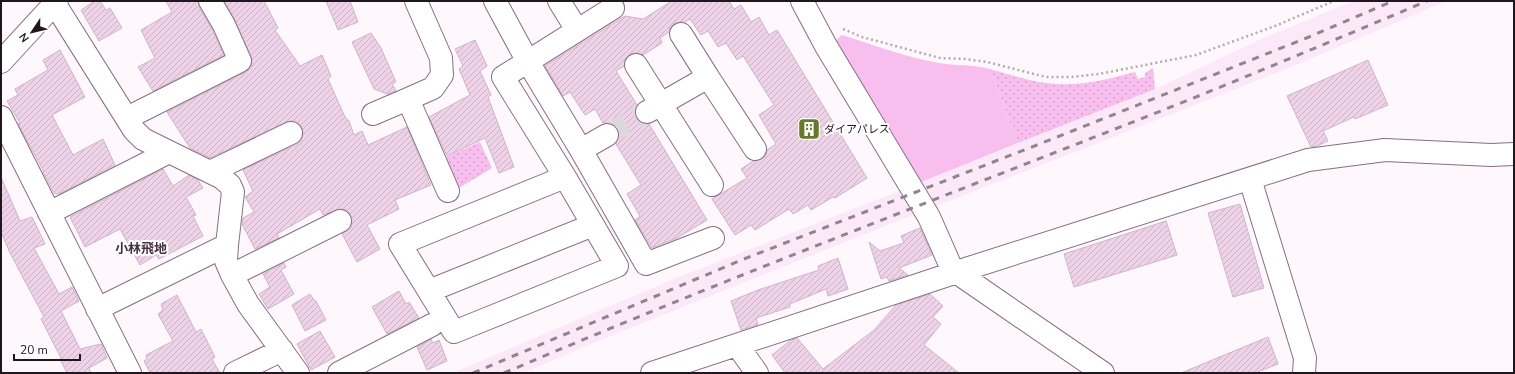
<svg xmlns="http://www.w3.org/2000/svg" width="1515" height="374" viewBox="0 0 1515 374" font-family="'Nunito Sans','Noto Sans JP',sans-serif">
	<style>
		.built { fill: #fde8f9 }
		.grass { fill: #f8bfee }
		.park { fill: url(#park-dots) }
		.building { fill: url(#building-hatch); stroke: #cfb4ca }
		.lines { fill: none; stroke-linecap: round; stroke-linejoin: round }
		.minor-tunnel { stroke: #ddd6db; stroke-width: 22; stroke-dasharray: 22 11; stroke-linecap: butt }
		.minor-casing { stroke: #876f82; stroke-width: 24 }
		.path { stroke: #b2abb0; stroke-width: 2.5; stroke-dasharray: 2 3; stroke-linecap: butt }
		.minor { stroke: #fff; stroke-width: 22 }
		.rail { stroke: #8e868c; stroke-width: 3; stroke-dasharray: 7 7; stroke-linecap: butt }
		.labels { text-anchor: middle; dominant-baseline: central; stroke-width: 4; stroke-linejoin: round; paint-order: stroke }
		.poi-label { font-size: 11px; fill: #20161e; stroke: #fff; text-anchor: start }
		.quarter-label { font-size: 13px; font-weight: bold; fill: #453041; stroke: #fff }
	</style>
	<defs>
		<pattern id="park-dots" width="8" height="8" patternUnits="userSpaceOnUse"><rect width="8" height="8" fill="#f8bfee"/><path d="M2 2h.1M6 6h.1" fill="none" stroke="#d4a3cc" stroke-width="1.8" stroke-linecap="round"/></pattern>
		<pattern id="building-hatch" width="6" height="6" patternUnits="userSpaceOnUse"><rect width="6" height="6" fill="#eed2e8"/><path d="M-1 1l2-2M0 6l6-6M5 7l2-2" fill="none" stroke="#ccb4c7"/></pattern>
	</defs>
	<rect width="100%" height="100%" fill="#fef8fc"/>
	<path class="built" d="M1353 1H1447L1284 70 865 234 586 346 523 373H452L676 278 897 192 1155 89 1257 41Z"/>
	<path class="grass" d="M842 35C874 45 905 57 939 63 956 66 973 64 990 69L1018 143 914 185 835 42 837 39Z"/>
	<path class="park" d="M1153 68 1155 89 1018 143 990 69C1009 74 1028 81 1047 83 1077 87 1106 80 1135 72L1138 79 1145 77V73Z
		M480 142 492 168 459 188 446 157Z"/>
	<path class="building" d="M95 1H100L106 10 110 8 122 28 99 41 81 10Z
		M166 1H198L199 7 213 31 224 55 153 91 138 67 155 58 141 30 172 12Z
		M224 1H264L278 28 275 30 300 66 322 55 331 76 328 79 345 117 349 121 354 135 362 131 368 145 407 127 431 185 395 200 399 209 367 225 380 249 357 262 342 234 351 228 352 221 351 216 347 210 340 209 323 215 320 209 277 234 279 238 255 249 242 224 243 218 254 212 245 197 253 191 243 170 297 144 301 140 303 134 302 127 298 123 292 121 286 122 210 158 190 148 167 112 246 72 251 68 252 62 251 56 235 20Z
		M326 1H350L358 22 338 30Z
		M672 1H729L734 9 741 5 751 22 759 17 769 35 777 30 867 178 835 198 833 197 811 210 808 205 793 214 789 209 755 230 751 225 735 235 712 199 747 178 741 169 753 161 762 159 766 155 767 150 776 144 759 115 774 105 743 56 737 60 726 43 718 47 708 31 701 35 690 19 685 22H680L675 23 670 28 669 32 660 38 662 43 643 55 636 53 630 54 625 60 624 66 616 71 637 105 635 112 636 119 641 123 649 124 707 220 677 238 652 248 635 220 640 216 627 194 641 185 616 144 619 135 618 128 613 124 607 123H603L595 109 585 115 570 92 563 96 545 66 625 16 643 19Z
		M371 33 381 48 396 82 392 84 396 91 387 94 374 89 352 42Z
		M475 40 487 66 480 71 491 95 488 97 514 167 499 173 485 138 447 156 429 117 470 95 459 69 463 66 455 49Z
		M60 50 85 97 52 115 73 155 103 139 115 165 59 194 54 193 43 172V170L18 124 20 123 7 101 18 95 15 89 48 70 43 60Z
		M1368 60 1388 105 1355 119 1354 117 1323 131 1328 141 1317 146 1311 147 1287 96Z
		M163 169 173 186 189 175 198 180 203 188 186 197 196 215 193 216 203 236 159 259 156 255 140 265 120 229 85 247 70 217Z
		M1 177 20 221 32 217 45 244 34 248 59 294 72 287 79 301 61 311 80 349 101 344 107 358 89 368 91 373H67L60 359 61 358 41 319 44 317 10 253 1 232Z
		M1240 204 1264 288 1233 297 1208 213Z
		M1166 221 1177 255 1074 287 1064 254Z
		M920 228 932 255 899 268 908 275 889 281 887 277 881 279 869 242 880 251 904 243 901 236Z
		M838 258 848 289 828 296 826 289 790 304V307L756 318 758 325 741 330 731 301 758 290 819 270 818 266Z
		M284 263 286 267 281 270 294 294 268 309 259 294 270 287 263 274Z
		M399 291 406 304 409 302 419 318 387 334 372 307Z
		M310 294 314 300 316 301 326 320 305 331 292 305Z
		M930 294 943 306 933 317 941 324 924 345 959 373H785L772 355 791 340 797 338 823 369 874 330 896 305Z
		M177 295 196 332 201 329 215 357 212 359 220 373H150L144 361 147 359 146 355 173 341 158 314 163 310 161 304Z
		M320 331 335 357 311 370 297 344Z
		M1268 337 1278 364 1255 373H1181Z
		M431 339 433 343 439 340 447 361 427 370 417 347Z"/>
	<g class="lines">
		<path class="minor-tunnel" d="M607 135 647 112"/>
		<g class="minor-casing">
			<path id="minor" d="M53 1 134 130 143 139 222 178 230 185 233 192 227 245 226 261 232 275 248 304 298 373
				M495 1 528 62 581 150 607 135
				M559 1 577 30
				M802 1 826 46 929 217 951 267 956 272 1103 373
				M681 34 708 77
				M1 62 57 1
				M636 65 712 185
				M408 99 433 88 442 75 441 58 416 1
				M647 112 708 77 755 149
				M373 114 408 99 448 191
				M1 117 130 373
				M127 118 240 61 224 25 210 1
				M581 150 646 264 713 238
				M210 172 291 133
				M565 177 400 244 454 332 617 266 565 177 503 77 613 8
				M1250 179 1305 358 1304 373
				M49 213 169 152
				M232 275 340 221
				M429 291 593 225
				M97 309 227 245
				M737 345 757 373
				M235 373 282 350
				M339 373 432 325
				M652 373 969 268 1308 160 1385 150 1491 155 1514 154"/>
		</g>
		<path class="path" d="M843 29 862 37 940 58 965 59 987 62 1046 77H1071L1099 74 1196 55 1275 26 1334 1"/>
		<use href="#minor" class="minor"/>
		<path class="rail" d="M473 373 744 259 1042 143 1309 37 1393 1
			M504 373C731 276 962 190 1191 99 1270 67 1349 34 1427 1"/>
	</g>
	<defs>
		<g id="building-square" transform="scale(1.15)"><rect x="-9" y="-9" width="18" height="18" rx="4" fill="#657a2b" stroke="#fff"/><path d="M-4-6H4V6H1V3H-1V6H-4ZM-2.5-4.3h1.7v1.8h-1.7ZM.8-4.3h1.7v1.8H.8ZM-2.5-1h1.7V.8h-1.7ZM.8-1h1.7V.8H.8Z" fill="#fff"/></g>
	</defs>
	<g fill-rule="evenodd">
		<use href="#building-square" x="809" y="129"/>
	</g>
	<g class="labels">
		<g class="poi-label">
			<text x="824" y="129">ダイアパレス</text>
		</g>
		<g class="quarter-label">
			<text x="141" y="249">小林飛地</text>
		</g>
	</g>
	<rect width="1515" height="374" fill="none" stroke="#20161e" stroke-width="4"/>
	<g transform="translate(32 32) rotate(235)" stroke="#ffffff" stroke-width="3" paint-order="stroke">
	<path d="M0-3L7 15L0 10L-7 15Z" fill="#20161e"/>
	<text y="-6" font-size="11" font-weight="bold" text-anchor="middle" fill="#20161e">N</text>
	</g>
	<path d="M14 354v6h66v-6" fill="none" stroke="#20161e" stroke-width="2"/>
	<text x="20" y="354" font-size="12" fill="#20161e" stroke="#ffffff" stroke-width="3" paint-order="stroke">20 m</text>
</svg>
